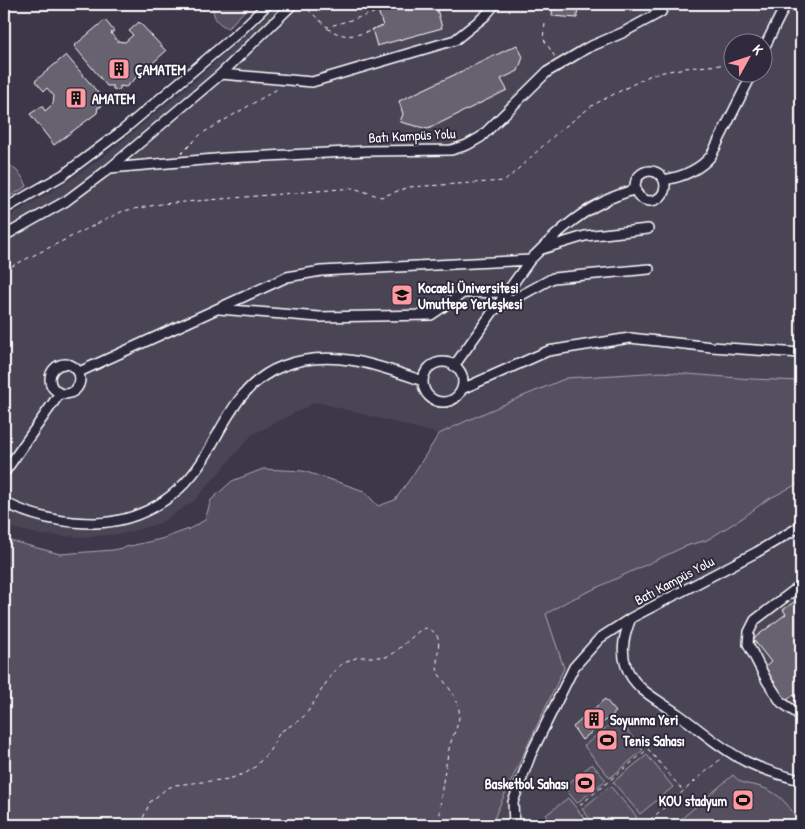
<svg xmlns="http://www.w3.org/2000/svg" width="805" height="829" viewBox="0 0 805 829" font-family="'Patrick Hand',sans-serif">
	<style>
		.built { fill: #494455; fill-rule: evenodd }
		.green { fill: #555060; stroke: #aaa8b0 }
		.building { fill: #666270; stroke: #fff }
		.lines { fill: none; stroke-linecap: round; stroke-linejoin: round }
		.minor-casing { stroke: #fff; stroke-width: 12 }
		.path { stroke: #fff; stroke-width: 1; stroke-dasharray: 4 4; stroke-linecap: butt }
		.minor { stroke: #2f2a3d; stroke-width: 9 }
		.labels { text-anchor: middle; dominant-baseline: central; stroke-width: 4; stroke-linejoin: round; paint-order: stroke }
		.poi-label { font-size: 14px; font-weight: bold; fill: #fff; stroke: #2f2a3d; text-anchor: start }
		.street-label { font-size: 14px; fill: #fff; stroke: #2f2a3d }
	</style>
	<rect width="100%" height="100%" fill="#3c3749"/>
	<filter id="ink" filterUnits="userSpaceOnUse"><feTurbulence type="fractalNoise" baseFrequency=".02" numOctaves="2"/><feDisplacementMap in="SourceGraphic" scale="10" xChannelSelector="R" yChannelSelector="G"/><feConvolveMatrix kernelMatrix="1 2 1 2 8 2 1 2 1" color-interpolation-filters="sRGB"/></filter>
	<g filter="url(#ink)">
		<path class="built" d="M279 4H801V382L661 372 567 378 516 399 439 434 316 402 252 435 194 501 160 523 123 534 83 537 40 535 4 526V219L61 186 108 153 197 79ZM732 42H762V72H732Z
			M801 482V825H492L497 811 564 668 546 614 566 602 686 546 707 540 744 517 765 501Z"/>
		<path class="green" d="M211 4H251L228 28C214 22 215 17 211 4Z
			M4 162C15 168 22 174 27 186L4 200Z
			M661 372 752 379 801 381V482L765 501 744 517 707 540 686 546 566 602 546 614 564 668 497 811 492 825H4V539L60 554 113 550 161 539 189 529 205 520 211 500 232 481 263 469 303 471 338 482 364 491 378 506 395 500 412 476 439 434 464 422 516 399 567 378Z
			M617 718 643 750 610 778 584 746Z
			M647 755 673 787 640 814 613 782Z
			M592 764 606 780 577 803 564 787Z
			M733 775C743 786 748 783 761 787 779 793 793 807 798 825H674Z
			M610 786 637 817 627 825H595L582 809Z
			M568 798 590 825H554L546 815Z"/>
		<path class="building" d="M376 4H425L426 8 436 5 442 28 377 46 372 29 383 26Z
			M553 4H578L577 18 552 16Z
			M105 20 114 31 111 33 117 41 125 42 133 35 129 31 139 22 166 51 126 87 120 86V90L113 89V86H107L74 46Z
			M517 45 523 57 518 71 501 79 507 90 428 129 400 122 403 114 399 101Z
			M66 55 100 95 99 100 102 101 101 107H98L97 113 54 145 30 114 42 106 45 111 53 104 54 96 47 88 44 91 35 81Z
			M798 599 801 602V704L794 695 784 702 762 670 771 662 753 639 786 614 783 610Z
			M605 699 616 712 582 740 573 727Z"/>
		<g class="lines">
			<g class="minor-casing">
				<path id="minor" d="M762 52 786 4
					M221 74 312 82 455 40 485 16 495 4
					M110 168 226 158 366 151 451 150 467 145 481 137 547 72 587 48 622 33 661 12 665 4
					M635 186a15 15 0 1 1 30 0a15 15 0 1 1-30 0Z
					M664 180C682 177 699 170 711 156L753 72
					M4 209 63 175 123 130 240 31 268 4
					M4 236 66 201 110 168 221 74 293 4
					M542 249 585 236 648 229
					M530 260C553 237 574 216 603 202 613 196 625 193 636 189
					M219 309 319 317 431 315 463 293 507 292
					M496 309 553 278 649 269
					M423 382a20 20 0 1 1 40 0a20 20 0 1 1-40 0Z
					M50 379a15 15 0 1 1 30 0a15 15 0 1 1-30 0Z
					M79 372 287 277 321 271 530 260 454 366
					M462 389 548 351 630 338 712 347 801 353
					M4 473 60 393
					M4 502C32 517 63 523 95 523 142 522 182 496 206 455 226 420 242 381 283 366 331 348 377 365 423 381
					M801 526 757 552 631 618C625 633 620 649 626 666 629 675 636 684 643 690 654 699 667 706 678 714 701 730 722 750 747 762 764 770 783 776 801 780
					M801 585 755 620 749 632 748 644 767 681 781 702 801 716
					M514 825 513 802 531 754 574 667 600 638 631 618"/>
			</g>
			<path class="path" d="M302 4 327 27 374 13
				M545 24 543 38 555 57
				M327 28C344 39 353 36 371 31
				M181 154 201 134 279 88
				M4 270 123 211 161 204 353 188 381 197 409 187 505 181 557 133 593 105 653 74 685 68 732 64
				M580 805 648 749 684 792
				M140 825 150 802 166 789 175 785 229 779 246 773 255 767 270 750 280 732 300 720 307 713 333 672 342 664 358 657H386L394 653 419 631 425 628C449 634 433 655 438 673 445 683 455 694 458 705 463 721 452 734 449 749 444 775 439 799 440 825
				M644 825 723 757"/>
			<use href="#minor" class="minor"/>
		</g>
	</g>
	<defs>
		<g id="building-square" transform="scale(1.125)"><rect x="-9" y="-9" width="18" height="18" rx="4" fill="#ff9aa2" stroke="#2f2a3d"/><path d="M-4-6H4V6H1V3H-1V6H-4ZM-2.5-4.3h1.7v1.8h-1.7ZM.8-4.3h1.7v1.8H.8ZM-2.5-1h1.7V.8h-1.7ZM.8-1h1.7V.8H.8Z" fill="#111"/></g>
		<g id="university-square" transform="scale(1.125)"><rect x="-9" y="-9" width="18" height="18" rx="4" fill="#ff9aa2" stroke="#2f2a3d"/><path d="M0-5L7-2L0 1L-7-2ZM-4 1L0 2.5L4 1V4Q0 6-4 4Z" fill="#111"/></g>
		<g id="stadium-square" transform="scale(1.125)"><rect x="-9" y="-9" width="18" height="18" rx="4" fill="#ff9aa2" stroke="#2f2a3d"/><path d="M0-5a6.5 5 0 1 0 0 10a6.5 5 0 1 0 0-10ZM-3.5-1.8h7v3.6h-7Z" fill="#111"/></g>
	</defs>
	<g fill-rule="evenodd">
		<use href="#building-square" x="119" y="69"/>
		<use href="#building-square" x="76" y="98"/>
		<use href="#university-square" x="402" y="295"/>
		<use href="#building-square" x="594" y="719"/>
		<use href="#stadium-square" x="607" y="740"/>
		<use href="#stadium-square" x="585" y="783"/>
		<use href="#stadium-square" x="743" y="800"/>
	</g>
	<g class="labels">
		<g class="poi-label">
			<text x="135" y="69">ÇAMATEM</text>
			<text x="92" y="98">AMATEM</text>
			<text x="418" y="287">Kocaeli Üniversitesi<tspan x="418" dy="16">Umuttepe Yerleşkesi</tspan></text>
			<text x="610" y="719">Soyunma Yeri</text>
			<text x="623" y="740">Tenis Sahası</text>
			<text x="569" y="783" text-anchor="end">Basketbol Sahası</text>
			<text x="727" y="800" text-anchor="end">KOU stadyum</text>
		</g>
		<g class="street-label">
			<text transform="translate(412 135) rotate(-3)">Batı Kampüs Yolu</text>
			<text transform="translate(674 580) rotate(-28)">Batı Kampüs Yolu</text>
		</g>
	</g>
	<rect width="805" height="829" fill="none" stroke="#2f2a3d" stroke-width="20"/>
	<rect x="10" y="10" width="785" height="809" fill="none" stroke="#fff" stroke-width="2" filter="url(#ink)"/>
	<g transform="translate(748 58) rotate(50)"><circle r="24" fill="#2f2a3d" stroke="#827f8b"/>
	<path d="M0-4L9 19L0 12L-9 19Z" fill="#ff9aa2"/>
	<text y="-8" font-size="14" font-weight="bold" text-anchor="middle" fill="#ffffff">K</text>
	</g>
</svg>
